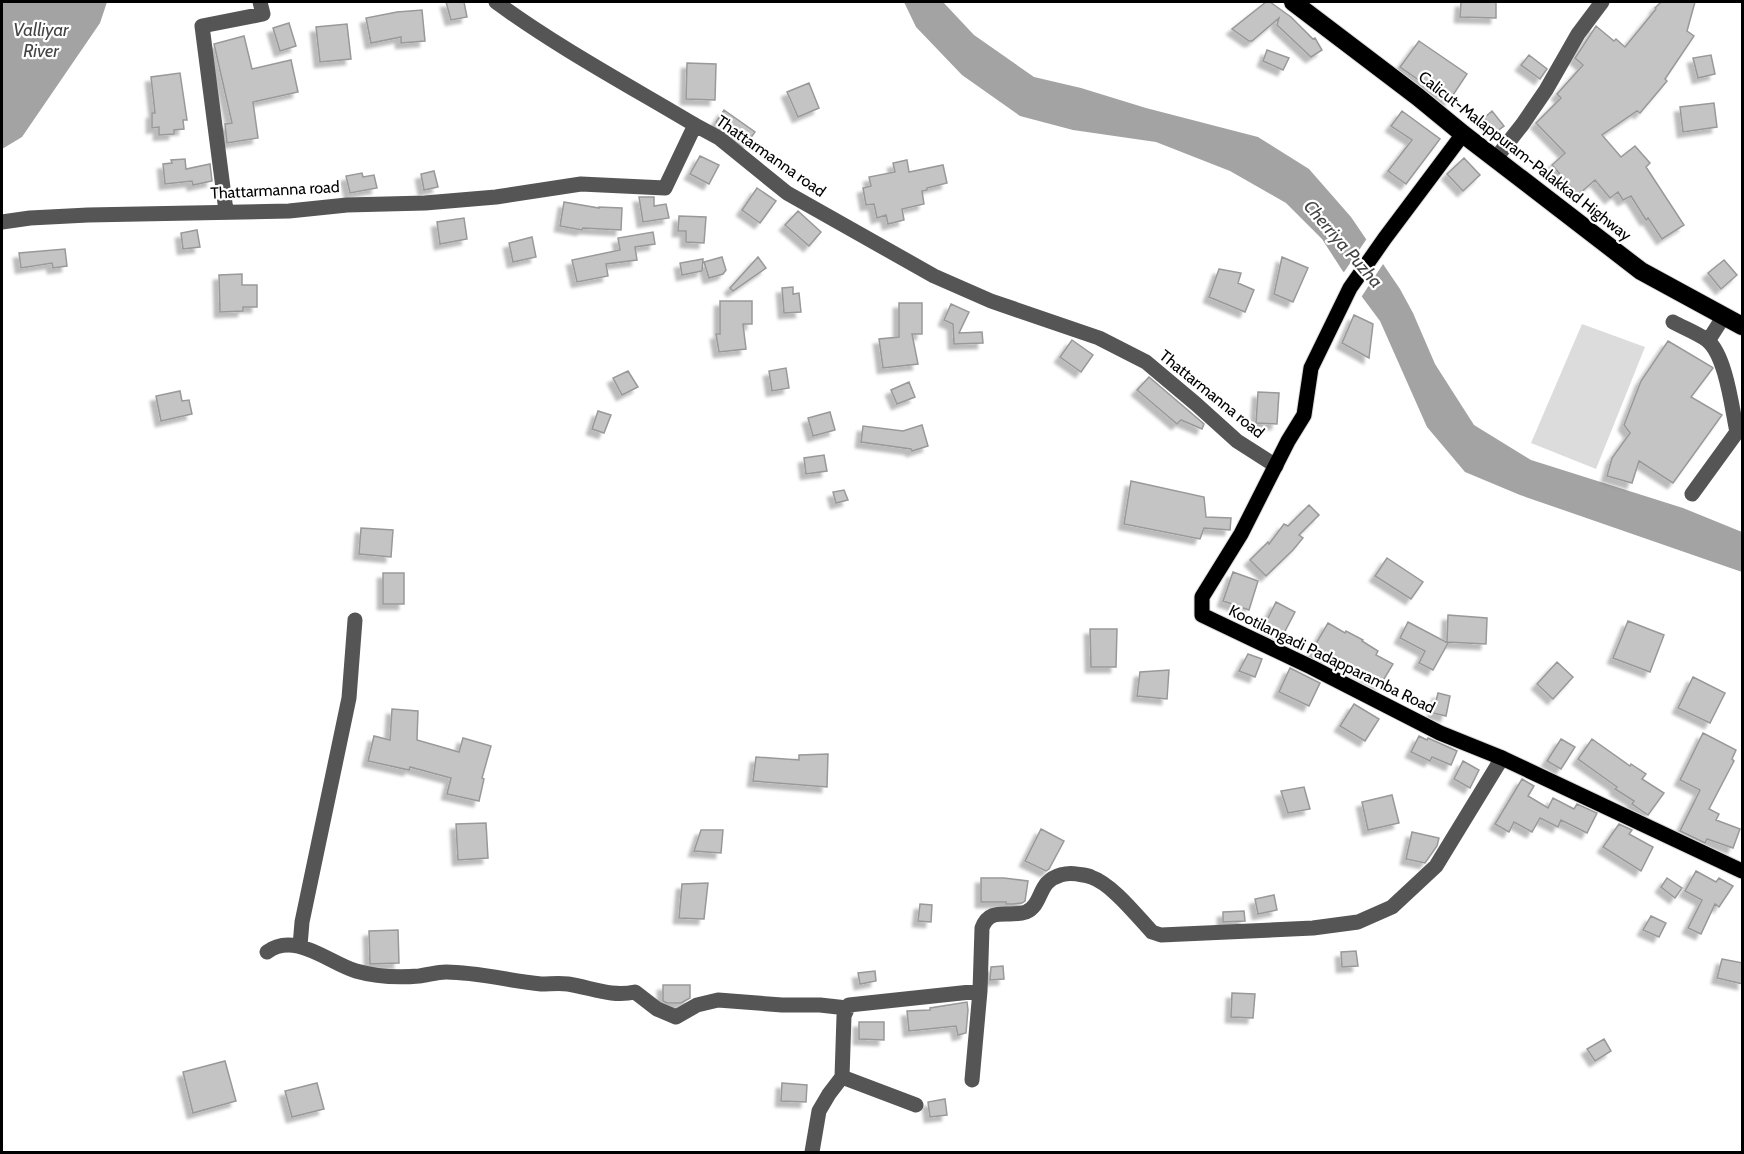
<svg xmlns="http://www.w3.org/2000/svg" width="1744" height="1154" viewBox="0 0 1744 1154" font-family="Cabin,sans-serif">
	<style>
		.green { fill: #dcdcdc }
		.water { fill: #a3a3a3 }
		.pier { fill: #fff }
		.building { fill: #c4c4c4; stroke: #999; stroke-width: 1.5; filter: url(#shadow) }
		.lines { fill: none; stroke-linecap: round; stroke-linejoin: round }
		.major-casing { stroke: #dbdbdb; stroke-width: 17 }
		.highway-casing { stroke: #dbdbdb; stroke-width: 20 }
		.minor { stroke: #555; stroke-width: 15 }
		.major { stroke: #000; stroke-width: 15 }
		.highway { stroke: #000; stroke-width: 18 }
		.labels { text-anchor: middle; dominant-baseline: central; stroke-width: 4.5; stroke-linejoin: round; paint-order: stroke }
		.street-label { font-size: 16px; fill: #000; stroke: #fff }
		.water-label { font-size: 18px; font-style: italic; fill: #444; stroke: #fff }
	</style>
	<defs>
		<filter id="shadow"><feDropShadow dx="-5.5" dy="5.5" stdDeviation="1.5" flood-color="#0004"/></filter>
	</defs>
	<rect width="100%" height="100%" fill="#fff"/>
	<path class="green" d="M1582 324 1645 347 1596 469 1531 443Z"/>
	<path class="water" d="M2 2H107L100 23 22 137 2 149Z
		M904 2H943L974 35 1034 77 1081 88 1146 108 1258 137 1309 169 1351 217 1400 289 1413 313 1435 364 1474 425 1531 460 1683 508 1742 532V572L1520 495 1465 472 1427 427 1380 321 1342 270 1322 239 1286 203 1230 171 1156 142 1073 130 1020 116 962 75 916 27Z"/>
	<path class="pier" d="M1368 237 1385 261 1360 299 1342 275Z"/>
	<path class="building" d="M446 2H464L467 17 451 20Z
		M1266 2H1270L1291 17 1313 39 1315 38 1322 50 1311 57 1277 25 1279 18 1252 41H1249L1232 29Z
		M1461 2H1496V18L1460 17Z
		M1661 2H1695L1687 31 1694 36 1665 79 1667 81 1640 113 1637 111 1602 135 1621 157 1635 146 1650 163 1646 167 1684 225 1662 239 1648 218 1646 220 1631 196 1623 200 1618 192 1610 198 1595 180 1578 195 1552 165 1565 153 1536 123 1561 98 1557 94 1583 65 1575 58 1596 26 1614 41 1616 39 1625 47 1656 9 1655 8Z
		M422 10 425 41 401 43V37L371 43 366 18 397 12Z
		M289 23 296 46 280 51 273 28Z
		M347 24 351 59 320 62 316 27Z
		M244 36 252 69 291 60 298 92 253 102 258 138 227 143 225 124 232 123 214 44Z
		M1419 41 1467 74 1449 101 1400 67Z
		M1267 50 1289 58 1283 70 1263 61Z
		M1529 55 1547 69 1540 79 1521 65Z
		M1711 55 1715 74 1698 78 1693 58Z
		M687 63 716 64 715 100 686 99Z
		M180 73 187 120H183L184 129 174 130V134L159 135V127L152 128V113H155L151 77Z
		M809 83 819 108 798 117 787 92Z
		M1714 103 1717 127 1683 132 1680 107Z
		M724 110 755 132 747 143 716 122Z
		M1402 111 1440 139 1406 184 1388 171 1412 140 1391 126Z
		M1492 111 1504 126 1496 132 1484 118Z
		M700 156 719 165 709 184 690 174Z
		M1464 158 1480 175 1463 191 1447 174Z
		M185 159 186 169 210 164 212 181 193 185 192 181 165 184 163 164 172 163 171 160Z
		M907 160 909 172 943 165 947 183 927 188V190L922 191 924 204 902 209 904 220 888 224 886 215 877 218 874 204 866 205 863 188 871 186 869 177 895 172 893 163Z
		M434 171 438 187 424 190 421 174Z
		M362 173 363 177 374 175 377 188 350 193 346 176Z
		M757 188 776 201 760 223 742 210Z
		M639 197H654V206L666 204 669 218 643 222Z
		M564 202 599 208V207L622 208 621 230 583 228 582 230 560 226Z
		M798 211 821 232 809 246 785 225Z
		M679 216 706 217 704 243 686 242V231H678Z
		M464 218 467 239 440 244 437 222Z
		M197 230 200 247 183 249 181 233Z
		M653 232 655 244 635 247 637 260 606 264 608 276 577 282 572 260 620 250 618 238Z
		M532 237 536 257 513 262 509 243Z
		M65 249 67 266 53 268 52 263 21 268 19 253Z
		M722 257 726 270 723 274 709 278 704 262Z
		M758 257 766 268 733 291 730 288Z
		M1282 257 1308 268 1293 302 1274 294Z
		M703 259 702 271 682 275 680 263Z
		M1724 260 1737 275 1721 289 1708 273Z
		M1219 269 1241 273 1238 283 1254 290 1245 312 1209 297Z
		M242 274V285H257V307H243V311L220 312 219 275Z
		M793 287V294L799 293 801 312 784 313 782 288Z
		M720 301H752V324H743L746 349 719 352 716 334H720Z
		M899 303H922V334H912L918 364 883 368 879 339 899 337Z
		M951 304 969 312 959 333 982 332 983 343 954 344 953 324 944 320Z
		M1354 315 1373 324 1369 358 1342 343Z
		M1072 340 1093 355 1081 372 1060 357Z
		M1668 341 1712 367 1713 368 1691 397 1722 415 1673 483 1639 461 1632 483 1607 476 1612 458 1630 433 1624 425 1641 381Z
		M786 368 789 388 772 391 769 371Z
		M628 371 638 387 622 395 613 378Z
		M1149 377 1204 424 1202 429 1181 420 1177 424 1137 390Z
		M909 382 915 397 897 404 891 390Z
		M180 391 182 401 189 400 192 414 161 421 156 396Z
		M1258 392 1279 393 1277 424 1256 423Z
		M598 411 611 415 604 433 592 429Z
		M830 412 835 430 813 436 808 418Z
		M922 425 928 446 912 451 911 449 861 442 863 426 903 431Z
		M824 455 827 471 806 474 804 458Z
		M1131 481 1204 497 1206 517 1231 518 1230 530 1204 528 1200 539 1124 524Z
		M844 490 848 500 836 503 833 492Z
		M1309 505 1319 515 1299 535 1303 538 1293 550 1266 576 1250 560 1268 542 1269 544 1284 524 1288 526Z
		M361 528 393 530 391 557 359 554Z
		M1387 558 1423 582 1411 599 1375 576Z
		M1233 572 1258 581 1249 610 1223 601Z
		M383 573H404V604H383Z
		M1276 602 1295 612 1283 635 1266 626V622Z
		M1448 615 1487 618 1486 644 1447 642Z
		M1628 621 1664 635 1650 672 1613 658Z
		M1408 622 1448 643 1433 670 1419 663 1425 651 1400 638Z
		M1328 623 1345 633 1346 631 1363 640 1362 641 1378 651 1376 655 1393 664 1381 684 1330 655 1327 661 1311 652Z
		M1090 629H1117L1116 667H1091Z
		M1248 654 1262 659 1255 677 1239 671Z
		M1557 662 1573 677 1553 699 1537 684Z
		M1290 668 1320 683 1309 706 1279 692Z
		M1169 670 1167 699 1137 696 1140 672Z
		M1693 677 1725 693 1710 723 1678 708Z
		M1438 693 1450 696 1446 716 1433 713Z
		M1354 704 1379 719 1365 741 1340 726Z
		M392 709 418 711 417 740 459 752 463 738 491 746 482 778 484 779 479 801 447 794 451 778 410 767 409 770 368 761 374 736 390 740Z
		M1703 733 1736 750 1732 759 1734 761 1709 809 1719 814 1716 820 1740 829 1733 848 1707 839 1705 843 1680 831 1700 790 1680 780Z
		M1419 736 1427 740 1428 738 1457 751 1451 765 1432 757 1430 761 1411 752Z
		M1561 739 1575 747 1561 769 1547 761Z
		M1592 739 1630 766 1631 764 1646 774 1642 779 1664 793 1648 815 1632 804 1634 801 1615 789 1617 787 1578 759Z
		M828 754 827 787 753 781 756 757 799 760V755Z
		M1463 761 1479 770 1470 788 1454 779Z
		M1522 779 1534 786 1528 796 1548 808 1553 798 1574 809 1577 804 1597 813 1587 833 1561 820 1558 827 1540 818 1532 832 1514 822 1509 832 1495 824Z
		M1304 787 1310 809 1288 813 1281 791Z
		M1392 795 1399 823 1368 830 1362 802Z
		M486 823 488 858 458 860 456 824Z
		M1619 824 1632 830 1629 834 1653 847 1641 871 1603 847Z
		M1041 829 1064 841 1049 869 1046 871 1025 861Z
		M701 830H723L721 853 694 851Z
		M1412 832 1439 838 1437 846 1425 863 1406 859Z
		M1696 871 1716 882 1719 878 1733 886 1719 907 1715 904 1701 934 1688 928 1702 900 1685 891Z
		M981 878H1004L1028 881 1025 901 1022 903 1013 904H1006V902H981Z
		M1667 878 1682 888 1675 898 1661 887Z
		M708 883 704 919 679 918 682 884Z
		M1274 895 1277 910 1258 914 1255 899Z
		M920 904 932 905 931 922 918 921Z
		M1244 911 1245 921 1223 922V912Z
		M1651 916 1666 923 1659 937 1643 930Z
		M398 930 399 963 370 964 369 931Z
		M1356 951 1358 966 1342 967 1341 952Z
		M1722 959 1743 963V984L1717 978Z
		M1003 966 1004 979 990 980 991 967Z
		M875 971 876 981 860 984 858 973Z
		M663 985H690V998L681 1003H667L663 1001Z
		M1232 993 1255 994 1253 1018 1231 1017Z
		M967 1002 968 1010 966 1033 958 1035 956 1026 909 1031 907 1011 930 1010V1008Z
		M859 1022H884V1040L859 1039Z
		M1604 1039 1611 1051 1595 1061 1587 1049Z
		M225 1061 236 1101 193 1113 183 1072Z
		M317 1083 324 1109 292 1117 285 1091Z
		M782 1083 807 1085 806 1102 781 1101Z
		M945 1099 947 1115 930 1117 928 1102Z"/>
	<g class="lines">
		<g class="major-casing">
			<path id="major" d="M1463 134 1385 238 1350 288 1311 368 1304 415 1288 441 1241 534 1202 597V615L1311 667 1440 733 1502 758 1742 871"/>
		</g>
		<g class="highway-casing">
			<path id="highway" d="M1293 2 1418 97 1463 134 1641 271 1742 326"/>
		</g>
		<path class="minor" d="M496 2C559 48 628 85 695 125
			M1496 158 1522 125 1546 90 1578 34 1602 2
			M226 211 202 26 263 14 260 2
			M2 222 30 218 88 215 289 211 347 205 425 203 496 197 581 184 665 188 695 125 719 138 787 193 934 276 991 301 1099 338 1146 362 1196 404 1237 441 1276 466
			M1673 322C1684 328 1697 333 1707 340 1726 355 1732 409 1737 432L1692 494
			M1708 341 1724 316
			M300 946 302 922 349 698 355 620
			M267 952C295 931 329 963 356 971 377 977 396 978 419 976 428 975 437 972 446 972 478 972 509 981 541 984 550 984 559 983 568 984 593 988 611 997 635 992L657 1009 676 1017 697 1005 718 1000 782 1005H820L847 1008
			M842 1077 916 1105
			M972 1080 980 991 982 928C990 906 1009 918 1026 912 1039 906 1039 892 1047 883 1055 875 1067 872 1077 874 1082 875 1087 875 1091 877 1112 884 1137 916 1152 932L1161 935 1313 928 1358 922 1392 907 1436 866 1502 758
			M812 1152 819 1111 829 1094 842 1077 844 1016 849 1005 980 991"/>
		<use href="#major" class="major"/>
		<use href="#highway" class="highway"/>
	</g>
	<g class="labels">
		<g class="street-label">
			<text transform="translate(771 156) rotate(35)">Thattarmanna road</text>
			<text transform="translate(1525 156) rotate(38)">Calicut-Malappuram-Palakkad Highway</text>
			<text transform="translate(275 190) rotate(-3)">Thattarmanna road</text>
			<text transform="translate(1212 394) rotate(39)">Thattarmanna road</text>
			<text transform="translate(1332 659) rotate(26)">Kootilangadi Padapparamba Road</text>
		</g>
		<g class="water-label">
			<text x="41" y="30">Valliyar<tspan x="41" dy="21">River</tspan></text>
			<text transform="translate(1343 244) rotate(49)">Cherriya Puzha</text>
		</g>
	</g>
	<rect width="1744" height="1154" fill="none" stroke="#000000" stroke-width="6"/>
</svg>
